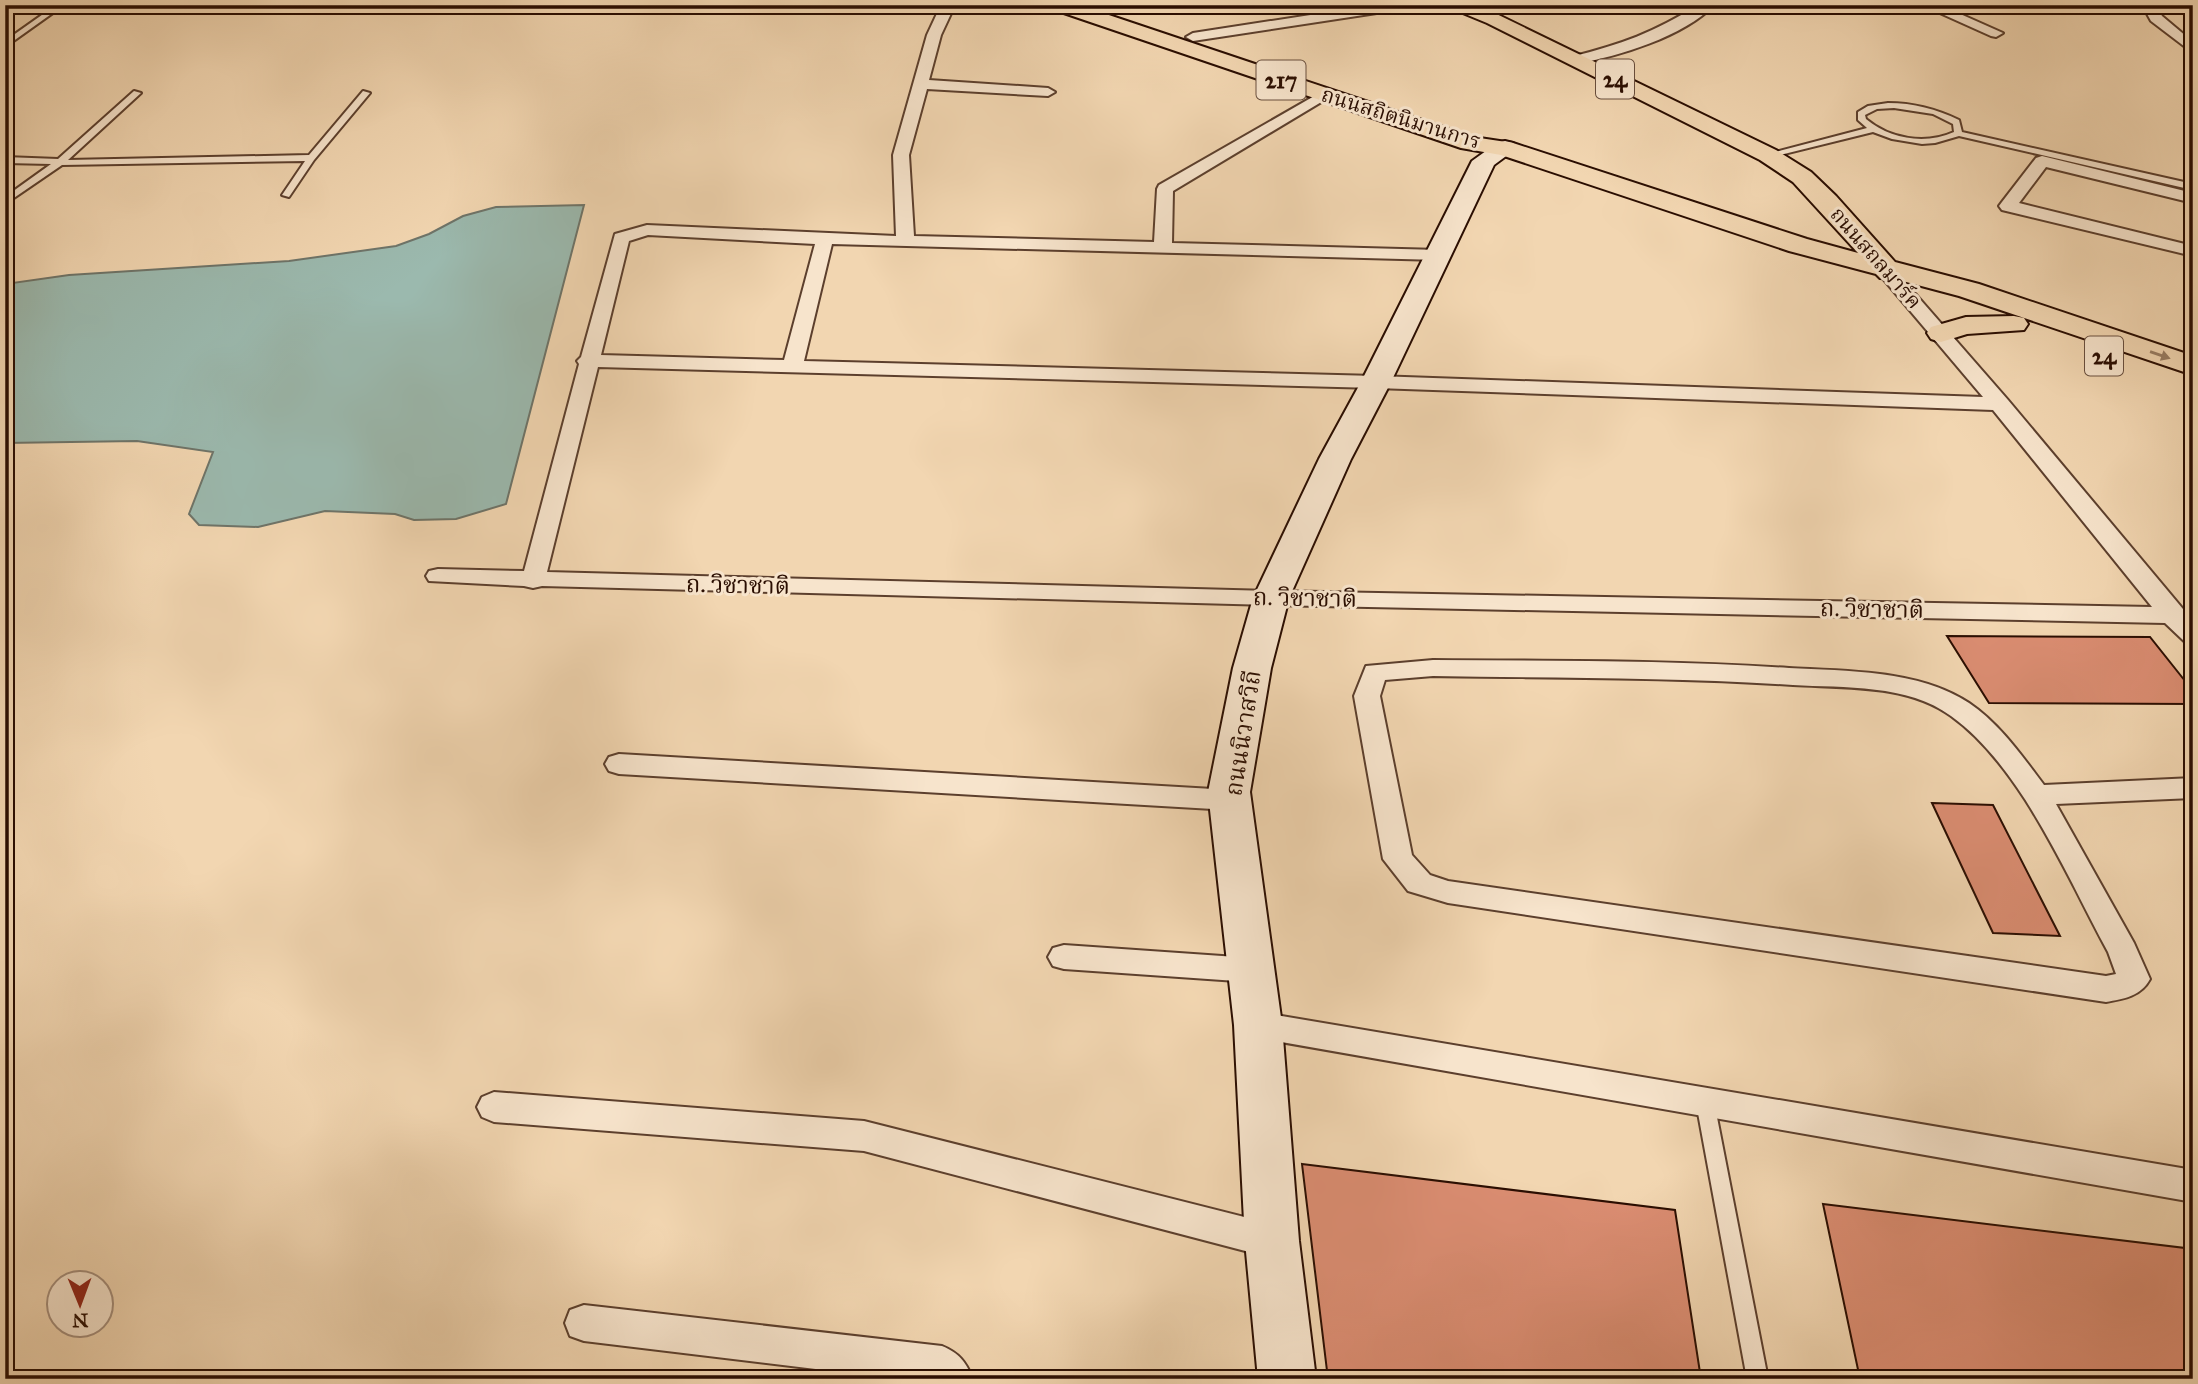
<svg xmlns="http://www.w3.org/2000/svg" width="2198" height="1384" viewBox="0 0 2198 1384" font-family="'IM FELL Great Primer','Noto Serif Thai',serif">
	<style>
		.water { fill: #9bb9ae; stroke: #6e7469; stroke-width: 2 }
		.building { fill: #db8d72; stroke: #2a0d01; stroke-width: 2 }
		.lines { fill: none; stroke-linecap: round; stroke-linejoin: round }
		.lane-casing { stroke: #5c3f2d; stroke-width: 4 }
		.street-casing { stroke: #5c3f2d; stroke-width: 4 }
		.secondary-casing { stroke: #2a0d01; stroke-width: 4 }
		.primary-casing { stroke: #2a0d01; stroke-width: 4 }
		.lane { fill: #f7e4cc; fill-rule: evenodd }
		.street { fill: #f7e4cc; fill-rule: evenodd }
		.secondary { fill: #f7e4cc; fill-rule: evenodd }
		.primary { fill: #f2d6b1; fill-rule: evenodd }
		.oneway { fill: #987c62 }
		.labels { text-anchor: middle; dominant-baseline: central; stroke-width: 6; stroke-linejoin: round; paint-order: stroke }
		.far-street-label { font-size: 21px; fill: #2a0d01; stroke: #f7e4cc }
		.shield { fill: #f7e4cc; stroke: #684e3e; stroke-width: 2 }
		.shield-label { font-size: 23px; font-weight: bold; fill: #2a0d01 }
		.street-label { font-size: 24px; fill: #2a0d01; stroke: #f7e4cc }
	</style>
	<rect width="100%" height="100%" fill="#f2d6b1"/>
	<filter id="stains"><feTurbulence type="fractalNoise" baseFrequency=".00286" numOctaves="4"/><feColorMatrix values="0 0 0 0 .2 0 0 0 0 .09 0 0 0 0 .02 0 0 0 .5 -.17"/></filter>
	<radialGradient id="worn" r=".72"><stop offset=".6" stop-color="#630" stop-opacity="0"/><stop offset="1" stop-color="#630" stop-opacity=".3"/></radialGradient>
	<path class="water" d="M584 205 506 504 456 519 414 520 395 514 325 511 258 527 199 525 189 514 213 452 137 441 5 443V284L69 275 289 261 396 246 429 234 463 216 496 207Z"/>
	<path class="building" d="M1947 636 2150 637 2193 691V704L1989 703Z
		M1932 803 1993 805 2060 936 1993 933Z
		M1302 1164 1675 1210 1701 1379H1328Z
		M1823 1204 2193 1249V1379H1860Z"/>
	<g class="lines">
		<g class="lane-casing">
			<path id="lane" d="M56 5H64L5 47V41Z
				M134 91 141 93 68 160 309 155 363 91 370 93 314 160 289 197 282 195 305 161 62 165 5 204V197L51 164 5 163V157L58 159Z
				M1888 103C1914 103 1936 109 1959 120L1962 132 2193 184V190L1959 136 1935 143 1922 144 1892 139 1873 132 1768 158 1764 155 1867 128 1858 120V112L1868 106ZM1894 108 1933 114 1953 124 1954 132C1925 145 1890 139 1866 119L1865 115 1877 109Z
				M1705 1094 1711 1097 1714 1102 1768 1379H1747L1696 1102 1699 1097Z"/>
		</g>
		<g class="street-casing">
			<path id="street" d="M941 5H955L941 35 929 80 1048 88 1055 92 1048 96 927 89 909 155 914 236 1154 242 1157 189 1159 185 1323 91 1330 95 1328 98 1173 191 1172 243 1439 250 1448 255 1439 260 832 244 804 361 1376 376 1983 397 1879 274 1876 270 1879 266H1891L2008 400 2193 621V643L2184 641 2165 623 1271 605 542 586 533 588 524 586 429 581 426 576 429 571 438 569 524 571 579 364 577 361 581 357 615 234 647 225 896 236 893 155 927 35ZM648 235 815 244 784 360 601 355 629 241ZM598 367 1376 388 1993 410 2152 607 1271 591 547 572Z
				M1375 5H1409L1403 9 1193 41 1186 37 1193 33Z
				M1698 5H1714C1683 37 1619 56 1576 64L1569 60 1571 57C1622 44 1653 33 1698 5Z
				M1922 5H1940L2003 33 1996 37 1991 36Z
				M2092 5H2156L2162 16 2193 42V53L2151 21 2146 12 2098 9Z
				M2042 156 2193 193V203L2046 167 2019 203 2193 246V256L2002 210 1999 206 2002 202 2036 158Z
				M1433 660C1552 661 1670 660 1789 668 1846 671 1920 670 1969 703 2000 724 2022 756 2044 785L2193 778V798L2056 804 2134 943 2150 979C2141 996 2124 999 2106 1002L1448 903 1408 891 1383 859 1354 696 1366 666ZM1433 676C1553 678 1673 677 1793 685 1844 688 1908 684 1951 716 2022 767 2067 877 2108 952L2116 974 2106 976 1448 881 1430 875 1412 855 1380 696 1385 680Z
				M619 754 1230 790 1240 793 1244 800 1240 807 1230 810 619 774 609 771 605 764 609 757Z
				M1064 945 1251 958 1262 961 1267 970 1262 979 1251 982 1064 969 1053 966 1048 957 1053 948Z
				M1258 1012 2193 1170V1202L1258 1038 1246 1034 1242 1025 1246 1016Z
				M494 1092 864 1121 1272 1224 1285 1229 1290 1241 1285 1253 1272 1258 864 1151 494 1122 482 1117 477 1107 482 1097Z
				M584 1305 942 1346C959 1353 966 1362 973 1379H898L584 1341 570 1336 565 1323 570 1310Z"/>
		</g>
		<g class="secondary-casing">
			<path id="secondary" d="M1505 141 1513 143 1517 148 1494 165 1391 382 1351 459 1289 598 1271 668 1250 792 1282 1025 1299 1241 1316 1379H1258L1245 1241 1234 1025 1208 792 1233 668 1253 598 1319 459 1361 382 1472 161 1497 143Z"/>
		</g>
		<g class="primary-casing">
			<path id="primary" d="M1049 5H1079L1473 137 1513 143 1807 239 1858 253 1793 182 1760 160 1487 23 1453 9 1450 5H1478L1776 150 1811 172 1836 196 1895 262 1979 284 2193 356V375L1959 296 1895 279 1880 278 1876 274 1789 251 1501 155 1461 148 1052 9Z
				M2014 316 2024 318 2028 324 2024 330 1967 334 1941 342 1931 339 1927 333 1931 327 1966 317Z"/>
		</g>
		<use href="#lane" class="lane"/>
		<use href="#street" class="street"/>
		<use href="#secondary" class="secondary"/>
		<use href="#primary" class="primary"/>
	</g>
	<defs><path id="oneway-solid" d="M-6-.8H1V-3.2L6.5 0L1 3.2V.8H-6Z" transform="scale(1.75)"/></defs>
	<use class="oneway" href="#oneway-solid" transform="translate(2160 355) rotate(19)"/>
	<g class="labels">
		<g class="far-street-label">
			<text transform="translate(1401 118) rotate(17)">ถนนสถิตนิมานการ</text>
			<text transform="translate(1876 258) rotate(49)">ถนนสถลมาร์ค</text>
		</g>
		<g class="shield">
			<rect x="1596" y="59.5" width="38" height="39" rx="5"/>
			<rect x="1256.5" y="60.5" width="49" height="39" rx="5"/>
			<rect x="2085" y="336.5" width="38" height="39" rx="5"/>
		</g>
		<g class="shield-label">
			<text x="1615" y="79">24</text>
			<text x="1281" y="80">217</text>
			<text x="2104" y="356">24</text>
		</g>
		<g class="street-label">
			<text transform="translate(738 585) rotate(1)">ถ. วิชาชาติ</text>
			<text transform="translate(1305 598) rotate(1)">ถ. วิชาชาติ</text>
			<text transform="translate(1872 609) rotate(1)">ถ. วิชาชาติ</text>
			<text transform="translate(1243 733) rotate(-81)">ถนนนิวาสวิถี</text>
		</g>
	</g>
	<rect width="2198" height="1384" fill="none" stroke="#f2d6b1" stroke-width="28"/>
	<rect x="7" y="7" width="2184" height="1370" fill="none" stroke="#2a0d01" stroke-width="3.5"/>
	<rect x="14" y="14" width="2170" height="1356" fill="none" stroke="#2a0d01" stroke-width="2"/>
	<g transform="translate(80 1304) rotate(179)"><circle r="33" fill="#f7e4cc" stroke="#a58e7b" stroke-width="2"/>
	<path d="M0-5L12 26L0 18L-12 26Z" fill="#8f2418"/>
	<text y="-10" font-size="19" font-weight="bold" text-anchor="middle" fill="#2a0d01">N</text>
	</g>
	<rect width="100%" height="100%" filter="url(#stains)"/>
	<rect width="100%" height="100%" fill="url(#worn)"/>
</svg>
